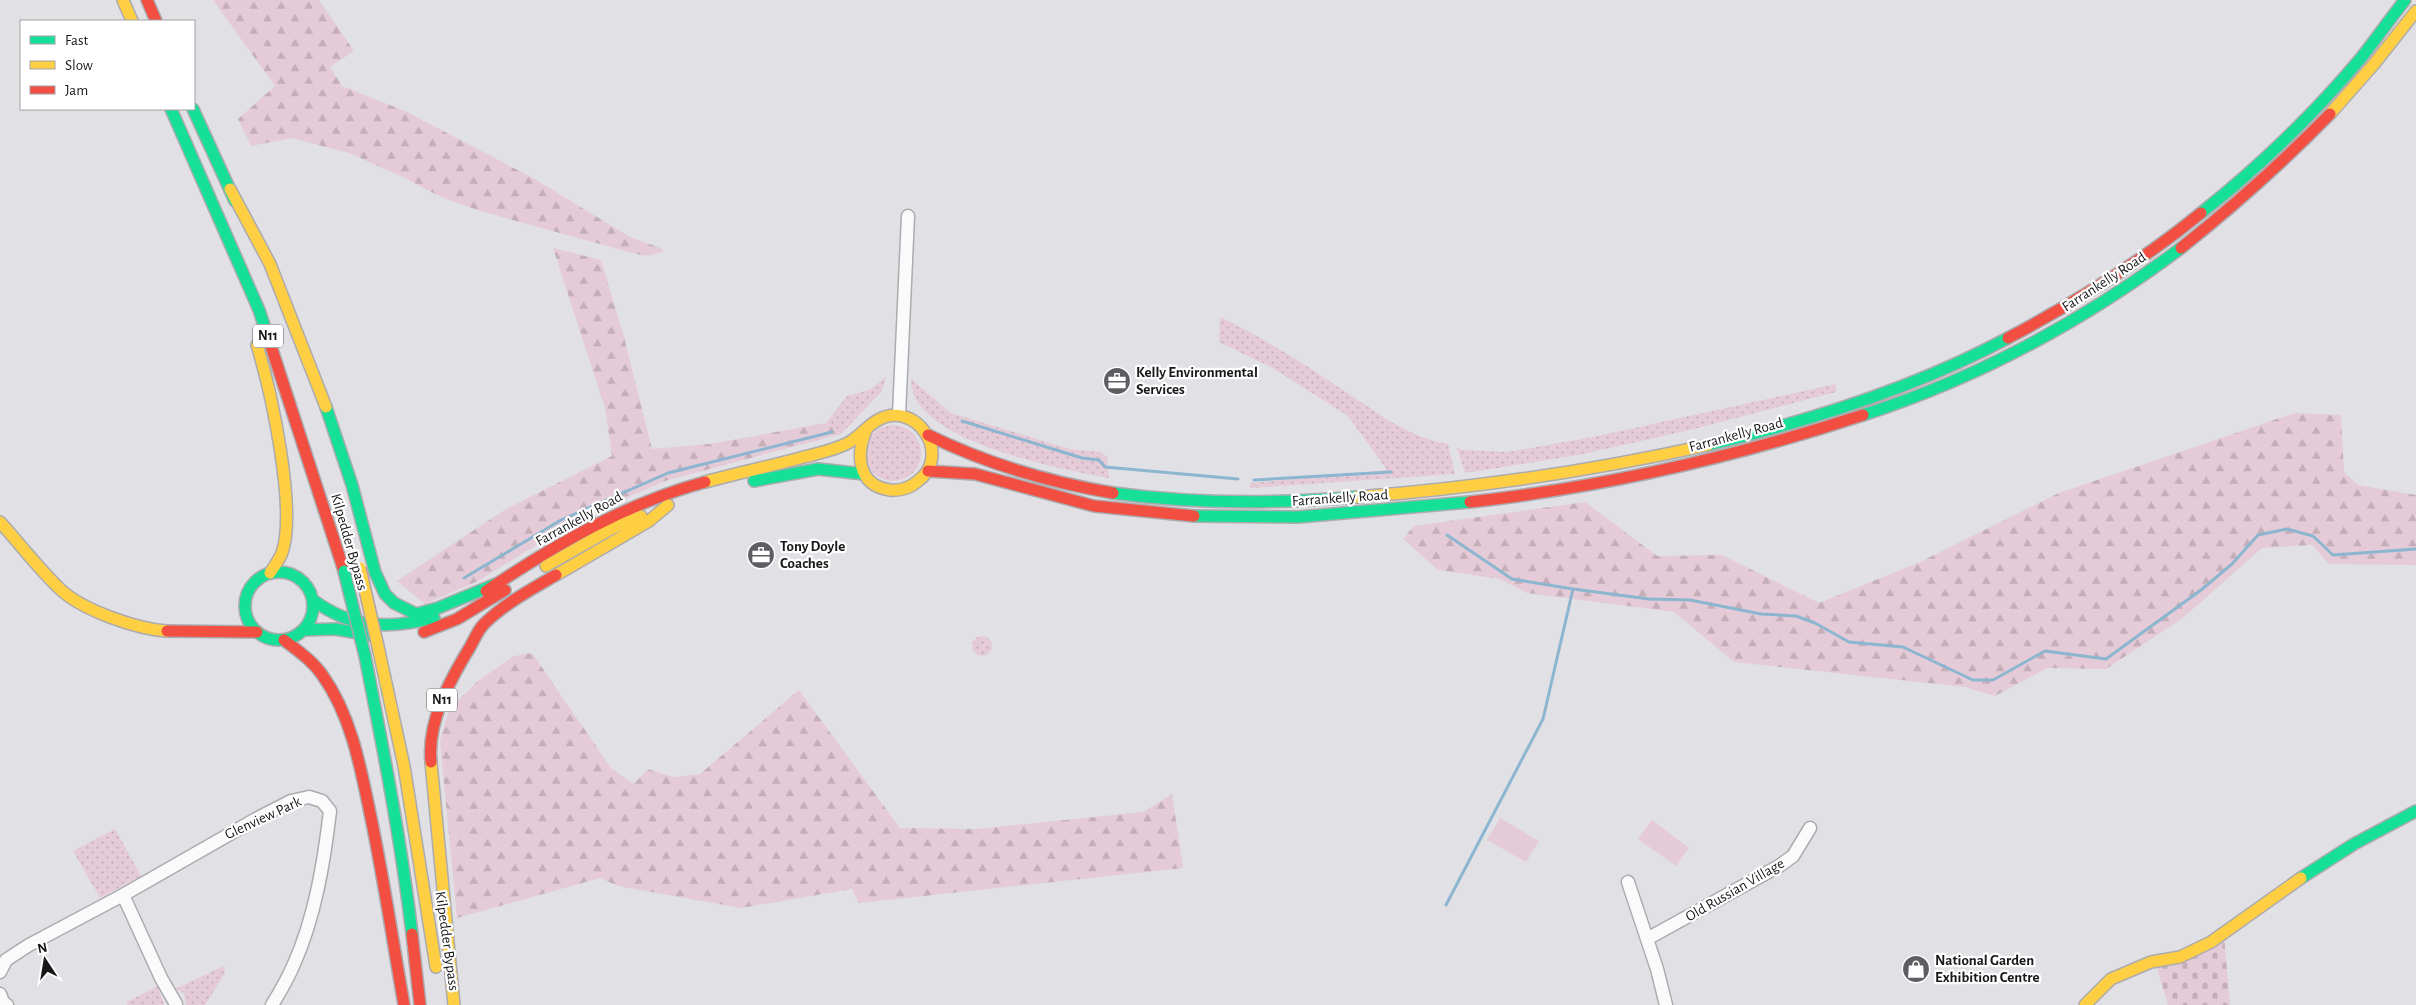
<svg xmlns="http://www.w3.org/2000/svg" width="2416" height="1005" viewBox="0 0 2416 1005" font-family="'Alegreya Sans',sans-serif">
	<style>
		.grass { fill: url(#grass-dots) }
		.forest { fill: url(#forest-firs) }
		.cemetery { fill: url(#cemetery-stones) }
		.pitch { fill: #e5cbd7 }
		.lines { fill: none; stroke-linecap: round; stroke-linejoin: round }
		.stream { stroke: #8cb6d0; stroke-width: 3 }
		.street-casing { stroke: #acabaf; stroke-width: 15 }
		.fast-casing { stroke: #acabaf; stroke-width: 14 }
		.slow-casing { stroke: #acabaf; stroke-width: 14 }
		.jam-casing { stroke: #acabaf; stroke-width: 14 }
		.street { stroke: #fafafb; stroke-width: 12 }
		.fast { stroke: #16e098; stroke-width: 11 }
		.slow { stroke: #ffcf43; stroke-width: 11 }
		.jam { stroke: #f24e42; stroke-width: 11 }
		.fast-bridge-casing { stroke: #aca4af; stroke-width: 14; stroke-linecap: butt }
		.slow-bridge-casing { stroke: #aca4af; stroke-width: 14; stroke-linecap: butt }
		.fast-bridge { stroke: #16e098; stroke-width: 11 }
		.slow-bridge { stroke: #ffcf43; stroke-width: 11 }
		.labels { text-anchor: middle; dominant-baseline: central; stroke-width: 4.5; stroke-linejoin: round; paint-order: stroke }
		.shield { fill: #fff; stroke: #5d5d5f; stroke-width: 1 }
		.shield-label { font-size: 14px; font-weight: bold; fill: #18171a }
		.street-label { font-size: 15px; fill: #18171a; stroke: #fff }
		.poi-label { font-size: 15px; font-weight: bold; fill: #18171a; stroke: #fff; text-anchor: start }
	</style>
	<defs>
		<pattern id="grass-dots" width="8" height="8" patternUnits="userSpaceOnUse" patternTransform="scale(1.25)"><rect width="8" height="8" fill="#e5cbd7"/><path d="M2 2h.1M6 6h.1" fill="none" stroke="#c4aeb8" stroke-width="1.8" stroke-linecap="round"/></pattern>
		<pattern id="forest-firs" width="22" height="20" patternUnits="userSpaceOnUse" patternTransform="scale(1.25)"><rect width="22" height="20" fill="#e5cbd7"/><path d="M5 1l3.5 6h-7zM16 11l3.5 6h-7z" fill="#c4aeb8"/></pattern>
		<pattern id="cemetery-stones" width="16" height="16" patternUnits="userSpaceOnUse" patternTransform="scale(1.25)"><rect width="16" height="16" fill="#e5cbd7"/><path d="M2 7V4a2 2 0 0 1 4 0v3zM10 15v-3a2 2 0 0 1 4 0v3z" fill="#c4aeb8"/></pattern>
	</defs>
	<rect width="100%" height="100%" fill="#e1e0e5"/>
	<path class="grass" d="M1220 317C1262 337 1301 362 1340 388 1374 410 1406 437 1448 444L1455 474 1250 488V483L1387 470 1348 416 1273 368 1219 342Z
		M886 377 882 391 841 434 826 423 847 396 869 390Z
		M911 379 951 413 1069 449 1100 452 1107 457 1109 478C1062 469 909 441 911 379Z
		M1836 384V392L1690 430 1583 454 1479 471 1465 473 1457 448 1463 450 1508 452 1593 437Z
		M865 453a28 28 0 1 1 56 0a28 28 0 1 1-56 0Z
		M972 646a10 10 0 1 1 20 0a10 10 0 1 1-20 0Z
		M115 829 141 876 100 898 73 851Z
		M224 966 225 973 205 1005H186L184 993 175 989Z
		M158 986 164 1005H127V1002Z"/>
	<path class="forest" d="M213 0H319L354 51 330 67 342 86 405 111 533 178 630 237 663 249V252L646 256 625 251 480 211 441 197 407 179 349 153 291 138 251 146 238 119 275 86Z
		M553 248 601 260 624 337 652 449 710 444 826 423 841 434 665 481 601 509 554 534 478 581 425 604 397 581 506 509 612 456 605 408Z
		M2295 413 2341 415 2344 472 2358 485 2416 495V565L2329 564 2312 545 2262 548 2183 618 2106 669 2047 668 1995 696 1965 687 1734 662 1674 612 1527 593 1500 579 1438 570 1403 539 1414 526 1585 502 1657 556 1722 555 1819 603 1920 562 2059 493Z
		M532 653 611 768 634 784 648 769 673 777 700 774 799 690 900 828 977 829 1143 812 1172 794 1183 868 859 903 852 889 741 908 618 886 600 878 457 918 440 741 449 709 478 681 514 656Z"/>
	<path class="cemetery" d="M2224 936 2230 1005H2168L2157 968Z"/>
	<path class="pitch" d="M1500 818 1539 841 1526 862 1487 840Z
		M1652 820 1689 848 1676 866 1638 839Z"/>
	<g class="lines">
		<path class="stream" d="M962 421 1082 458 1099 460 1105 467 1238 479
			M1254 480 1391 472
			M1447 535 1512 579 1573 589 1649 599 1690 600 1761 614 1796 616 1815 623 1849 642 1903 647 1973 680H1993L2045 651 2106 659 2201 590 2232 564 2258 535 2287 529 2313 536 2333 555 2416 549
			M464 578 561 520 668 473 832 432
			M1446 905 1543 719 1573 589"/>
		<g class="street-casing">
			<path id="street" d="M899 415 908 216
				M1628 882 1657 969 1666 1005
				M123 895 161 978 176 1004
				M1647 939 1779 866 1793 856 1810 828
				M0 972 6 960 29 945 123 895 256 819 291 801 309 797 322 801 330 811C324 862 315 917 294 964 288 978 280 992 272 1005
				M0 994 3 1002 7 1005"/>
		</g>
		<g class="fast-casing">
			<path id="fast" d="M171 109 259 310 268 337
				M193 109 235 201
				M2201 213C2259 167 2313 115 2361 58 2376 39 2390 19 2405 0
				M326 407 352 485 375 572 385 594 394 603 416 614 438 608 496 584
				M1863 415C1978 378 2085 320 2181 248
				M1708 445C1810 421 1915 388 2008 338
				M754 481 818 469 864 474
				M1113 493C1194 504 1275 504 1357 497
				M1194 516 1298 517 1470 502
				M245 606a34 34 0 1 1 68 0a34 34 0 1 1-68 0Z
				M313 600C352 629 388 629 434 618
				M304 630 335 629 370 635
				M365 656C383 748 401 840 412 934
				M2301 878 2354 844 2416 811"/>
		</g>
		<g class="slow-casing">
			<path id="slow" d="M123 0 132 21
				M2330 114 2374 64 2416 11
				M230 189 270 264 326 407
				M257 345C271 391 297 509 282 553 279 560 274 567 270 573
				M705 482C738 473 772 466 804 457 819 453 835 450 848 443 859 437 867 426 878 420 916 399 953 455 918 481 910 488 901 491 890 490 856 485 856 453 867 428
				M1357 497C1475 488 1592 471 1708 445
				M0 522C20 544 38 568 60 589 82 610 136 629 167 631
				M546 566 611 529 641 516
				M556 575 649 521 668 505
				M379 651 404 766 436 967
				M431 762 454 1005
				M2085 1005 2111 979 2151 962 2180 957 2211 942 2301 878"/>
		</g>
		<g class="jam-casing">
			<path id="jam" d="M147 0 156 21
				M2181 248C2234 206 2283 162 2330 114
				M268 337 344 571
				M2008 338C2076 302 2141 262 2201 213
				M928 435C987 464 1048 482 1113 493
				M928 471 975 474 1094 506 1194 516
				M1470 502C1604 487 1735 457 1863 415
				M486 591C555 545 624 504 705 482
				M167 631 257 632
				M424 632 457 619 505 590
				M284 640C298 651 313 661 323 676 352 717 361 770 371 818 384 880 393 943 404 1005
				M431 762C427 721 450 680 470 647 474 640 478 630 484 624 504 604 532 589 556 575
				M412 934 420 1005"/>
		</g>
		<use href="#street" class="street"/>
		<use href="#fast" class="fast"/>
		<use href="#slow" class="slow"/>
		<use href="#jam" class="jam"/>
		<g class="fast-bridge-casing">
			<path id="fast-bridge" d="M344 571 365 656"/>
		</g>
		<g class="slow-bridge-casing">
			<path id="slow-bridge" d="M360 568 379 651"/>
		</g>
		<use href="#fast-bridge" class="fast-bridge"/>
		<use href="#slow-bridge" class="slow-bridge"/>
	</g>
	<defs>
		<g id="office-disc" transform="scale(1.4375)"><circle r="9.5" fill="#5e5d61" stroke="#fff"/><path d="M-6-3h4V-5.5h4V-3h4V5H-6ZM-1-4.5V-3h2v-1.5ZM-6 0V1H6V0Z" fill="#fff"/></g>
		<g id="shop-disc" transform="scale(1.4375)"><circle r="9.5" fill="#5e5d61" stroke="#fff"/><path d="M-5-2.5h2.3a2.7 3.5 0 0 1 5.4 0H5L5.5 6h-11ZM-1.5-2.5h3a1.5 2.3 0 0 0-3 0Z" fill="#fff"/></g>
	</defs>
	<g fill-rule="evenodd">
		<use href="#office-disc" x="1117" y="381"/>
		<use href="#office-disc" x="761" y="555"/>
		<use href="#shop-disc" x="1916" y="969"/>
	</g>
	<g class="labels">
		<g class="shield">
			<rect x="253" y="324.5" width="30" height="23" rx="4"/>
			<rect x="427" y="688.5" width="30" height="23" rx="4"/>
		</g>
		<g class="shield-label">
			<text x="268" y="336">N11</text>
			<text x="442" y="700">N11</text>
		</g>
		<g class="street-label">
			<text transform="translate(2104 282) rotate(-33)">Farrankelly Road</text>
			<text transform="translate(1736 435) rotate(-15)">Farrankelly Road</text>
			<text transform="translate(1340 498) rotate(-4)">Farrankelly Road</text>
			<text transform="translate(579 519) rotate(-29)">Farrankelly Road</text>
			<text transform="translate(349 542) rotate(74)">Kilpedder Bypass</text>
			<text transform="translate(263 818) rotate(-25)">Glenview Park</text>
			<text transform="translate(1735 890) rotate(-30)">Old Russian Village</text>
			<text transform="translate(447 941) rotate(82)">Kilpedder Bypass</text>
		</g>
		<g class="poi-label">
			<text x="1136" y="372">Kelly Environmental<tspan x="1136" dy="17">Services</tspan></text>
			<text x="780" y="546">Tony Doyle<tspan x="780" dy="17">Coaches</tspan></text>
			<text x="1935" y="960">National Garden<tspan x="1935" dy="17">Exhibition Centre</tspan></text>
		</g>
	</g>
	<rect x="20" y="20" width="175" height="90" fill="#ffffff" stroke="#a3a2a3"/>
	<rect x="30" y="36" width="25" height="8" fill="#16e098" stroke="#a3a2a3"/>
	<text x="65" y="45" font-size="15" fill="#18171a">Fast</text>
	<rect x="30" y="61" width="25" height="8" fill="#ffcf43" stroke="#a3a2a3"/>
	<text x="65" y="70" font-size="15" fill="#18171a">Slow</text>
	<rect x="30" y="86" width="25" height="8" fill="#f24e42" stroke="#a3a2a3"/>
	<text x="65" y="95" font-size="15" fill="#18171a">Jam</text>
	<g transform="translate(45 960) rotate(348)" stroke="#ffffff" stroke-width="4" paint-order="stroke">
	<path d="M0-4L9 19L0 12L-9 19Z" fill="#18171a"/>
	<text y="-8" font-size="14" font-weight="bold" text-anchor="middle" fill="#18171a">N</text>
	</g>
</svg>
